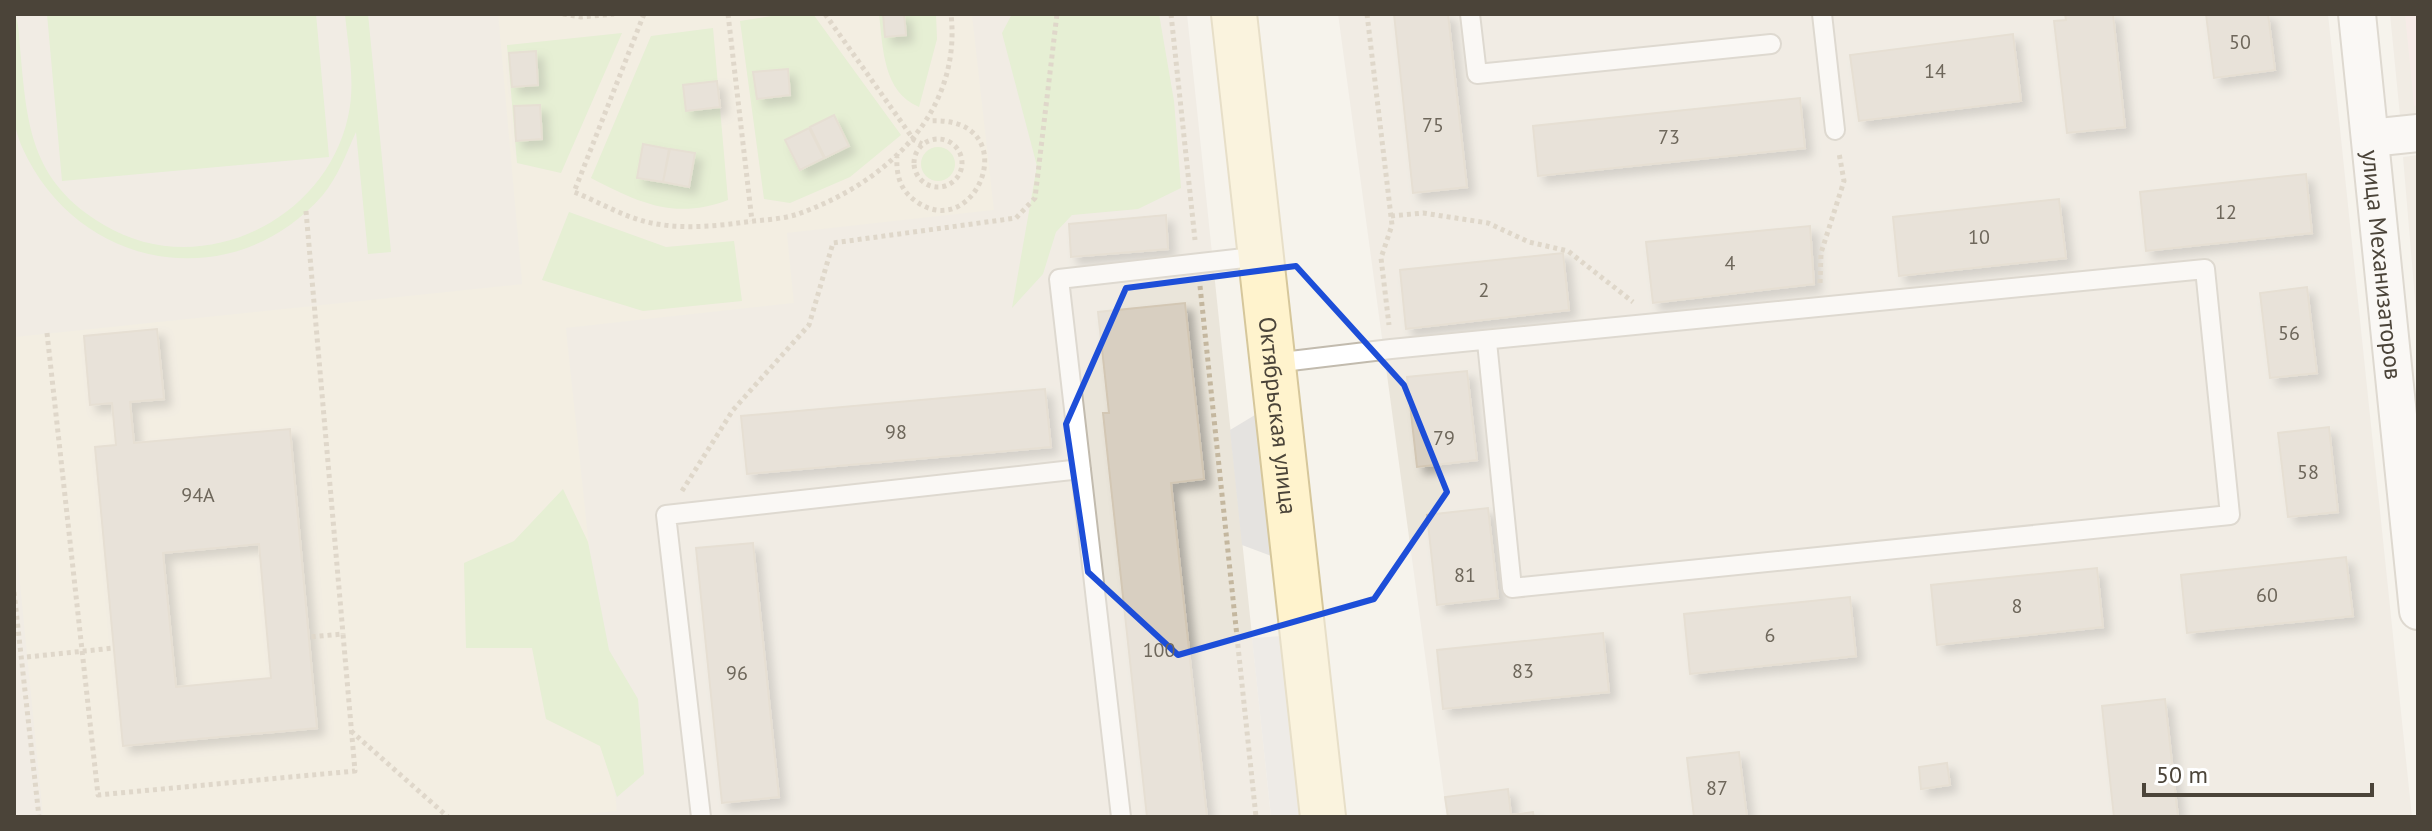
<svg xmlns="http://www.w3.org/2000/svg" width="2432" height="831" viewBox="0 0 2432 831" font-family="'PT Sans',sans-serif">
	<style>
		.residential { fill: #eae5da }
		.education { fill: #efe8d6 }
		.medical { fill: #f6e3e0 }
		.green { fill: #d2eab5 }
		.parking { fill: #e5e3e0 }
		.building { fill: #d8cfc1; stroke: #d3c7b4; stroke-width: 2; fill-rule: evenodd; filter: url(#shadow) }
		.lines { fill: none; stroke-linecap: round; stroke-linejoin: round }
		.lane-casing { stroke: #c2bbae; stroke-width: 22 }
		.street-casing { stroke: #c2bbae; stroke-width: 40 }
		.secondary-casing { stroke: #d6c79b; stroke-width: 48 }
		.path { stroke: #c4b79f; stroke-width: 5; stroke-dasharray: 4 4; stroke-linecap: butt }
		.lane { stroke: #fff; stroke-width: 18 }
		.street { stroke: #fff; stroke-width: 36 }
		.secondary { stroke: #fff3cd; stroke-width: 44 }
		.marked { fill: none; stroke: #1d4ed8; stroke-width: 6; stroke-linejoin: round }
		.labels { text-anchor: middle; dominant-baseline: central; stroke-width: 6; stroke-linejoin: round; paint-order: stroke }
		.number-label { font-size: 20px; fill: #6e675b }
		.street-label { font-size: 24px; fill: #4b4439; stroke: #fff }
	</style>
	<defs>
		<filter id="shadow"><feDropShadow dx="7" dy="7" stdDeviation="4" flood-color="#0004"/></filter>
	</defs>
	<rect width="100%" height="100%" fill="#f6f3ec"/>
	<path class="residential" d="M14 14H1187L1271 817H14Z
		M1338 14H2328L2412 817H1447Z
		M2390 14H2418V114L2400 116Z
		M2418 155V335L2403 157Z"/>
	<path class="education" d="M498 14H972L994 210 787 233 794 303 566 328 617 811 556 817H43L14 524V337L522 284Z"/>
	<path class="medical" d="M2405 14H2418V105L2414 106Z"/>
	<path class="green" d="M14 14C19 20 19 37 20 48 27 125 30 181 104 225 199 282 325 222 348 117 356 83 348 48 345 14H368L391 252 368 254 356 132C346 154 338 177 322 196 231 298 77 270 22 147 5 108 14 55 14 14Z
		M47 14H316L329 157 62 181Z
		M784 14H813L901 135 850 177 790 203 764 199 740 21Z
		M879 14H936L937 39 919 107C883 92 883 48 879 14Z
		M1012 14H1159L1174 101 1181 188 1138 209 1072 215 1056 232 1043 274 1012 308 1037 166 1002 33Z
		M713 28 728 200C675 220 639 203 591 178L651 36Z
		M622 33 561 173 517 163 507 45Z
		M921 164a17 17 0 1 1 34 0a17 17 0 1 1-34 0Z
		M569 212 666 247 734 241 742 301 643 311 542 280Z
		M563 489 588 542 609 650 638 699 644 774 617 797 600 746 546 719 532 648H466L464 563 514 541Z"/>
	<path class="parking" d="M1278 401 1323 817H1271L1252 638 1283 636 1277 558 1242 545 1230 430Z"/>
	<path class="building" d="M883 14H904L906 35 885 37Z
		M1394 14H1448L1467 187 1413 193Z
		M2065 14H2113L2125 127 2067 133 2054 21 2066 20Z
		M2206 14H2268L2275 70 2214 78Z
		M2013 34 2021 101 1859 121 1850 55Z
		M536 51 538 85 512 87 509 53Z
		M788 69 790 95 757 99 753 72Z
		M717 81 720 107 686 111 683 85Z
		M1800 98 1805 148 1538 176 1533 126Z
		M540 105 542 139 516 141 514 106Z
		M834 115 849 146 825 158 810 127Z
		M809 128 824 158 800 170 785 140Z
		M643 144 669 149 663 182 637 178Z
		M670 149 695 153 689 187 663 182Z
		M2306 174 2312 233 2146 251 2140 192Z
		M2059 199 2066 258 1899 276 1893 217Z
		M1166 215 1168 249 1071 257 1069 224Z
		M1810 226 1814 284 1653 303 1646 242Z
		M1563 253 1569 310 1406 329 1400 270Z
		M2307 287 2317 373 2270 378 2260 293Z
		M1185 303 1204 479 1171 483 1207 817H1147L1103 413H1109L1098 312Z
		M157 329 164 399 130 402 134 443 290 429 317 728 123 746 95 447 116 445 112 403 90 405 84 336ZM259 544 271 678 176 687 163 553Z
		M1467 371 1477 460 1417 467 1407 377Z
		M1045 389 1051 447 747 474 741 416Z
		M2329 427 2338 512 2288 517 2278 433Z
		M1488 508 1498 598 1437 605 1427 515Z
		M753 543 779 797 722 803 696 548Z
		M2346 557 2353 616 2187 633 2181 575Z
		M2097 568 2103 627 1937 645 1931 585Z
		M1850 597 1856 656 1690 674 1684 614Z
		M1603 633 1609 692 1443 709 1437 650Z
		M2165 699 2178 817H2114L2102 706Z
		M1739 752 1747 817H1694L1687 758Z
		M1947 763 1950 785 1921 789 1919 767Z
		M1508 789 1511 815 1533 812 1534 817H1448L1445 797Z"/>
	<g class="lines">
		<g class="lane-casing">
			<path id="lane" d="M1470 14 1477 74 1771 44
				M1822 14 1835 130
				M1274 363 1391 349 2205 269 2230 515 1512 588 1487 342
				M701 817 666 515 1081 469
				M1121 817 1059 279 1262 256"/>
		</g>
		<g class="street-casing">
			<g id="street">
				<path id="s1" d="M2357 14 2418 611"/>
				<path d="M2370 138 2418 133"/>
			</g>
		</g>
		<g class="secondary-casing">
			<g id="secondary">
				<path id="s2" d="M1234 14 1323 817"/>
			</g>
		</g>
		<path class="path" d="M563 14 581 17 614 14
			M644 14 574 192C597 201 622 216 647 222 676 229 709 227 738 223 757 220 780 220 798 214 886 183 962 113 951 14
			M728 14 752 221
			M825 14 914 140 922 144
			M1171 14 1195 240
			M1367 14 1392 225 1381 258 1389 325
			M914 163a24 24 0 1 1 48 0a24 24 0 1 1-48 0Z
			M897 154C896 174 899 190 917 202 978 244 1027 115 929 121
			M306 211 343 634
			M1391 216 1423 213 1488 223 1529 242 1568 251 1633 302
			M1820 283 1821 253 1844 181 1839 153
			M1200 286 1256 817
			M47 333 98 795 355 771 343 634 309 637
			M682 491 733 410 809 325 833 243 1016 218 1035 198 1057 14
			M14 592 39 817
			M27 657 114 648
			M351 731 448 817"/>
		<use href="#lane" class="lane"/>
		<use href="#street" class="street"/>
		<use href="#secondary" class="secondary"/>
	</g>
	<path d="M0 0H2432V831H0ZM1296 266 1404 385 1447 492 1374 599 1178 655 1088 572 1066 424 1126 288Z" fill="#f6f3ec" fill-opacity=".55" fill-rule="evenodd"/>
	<path class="marked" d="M1296 266 1404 385 1447 492 1374 599 1178 655 1088 572 1066 424 1126 288Z"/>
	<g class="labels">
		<g class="number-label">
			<text x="2240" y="42">50</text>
			<text x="1935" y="71">14</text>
			<text x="1433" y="125">75</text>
			<text x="1669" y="137">73</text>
			<text x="2226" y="212">12</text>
			<text x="1979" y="237">10</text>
			<text x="1730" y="263">4</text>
			<text x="1484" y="290">2</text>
			<text x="2289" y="333">56</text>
			<text x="896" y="432">98</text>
			<text x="1444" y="438">79</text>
			<text x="2308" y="472">58</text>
			<text x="198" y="495">94А</text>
			<text x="1465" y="575">81</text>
			<text x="2267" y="595">60</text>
			<text x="2017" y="606">8</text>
			<text x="1770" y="635">6</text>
			<text x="1159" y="650">100</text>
			<text x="1523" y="671">83</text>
			<text x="737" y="673">96</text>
			<text x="1717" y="788">87</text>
		</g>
		<g class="street-label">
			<text stroke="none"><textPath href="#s1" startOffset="252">улица Механизаторов</textPath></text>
			<text stroke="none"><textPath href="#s2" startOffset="404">Октябрьская улица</textPath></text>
		</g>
	</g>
	<rect width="2432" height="831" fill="none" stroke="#4b4439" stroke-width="32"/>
	<path d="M2144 783v12h228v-12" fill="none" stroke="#4b4439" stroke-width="4"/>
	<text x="2156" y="783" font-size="24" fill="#4b4439" stroke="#ffffff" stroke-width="6" paint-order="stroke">50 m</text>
</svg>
